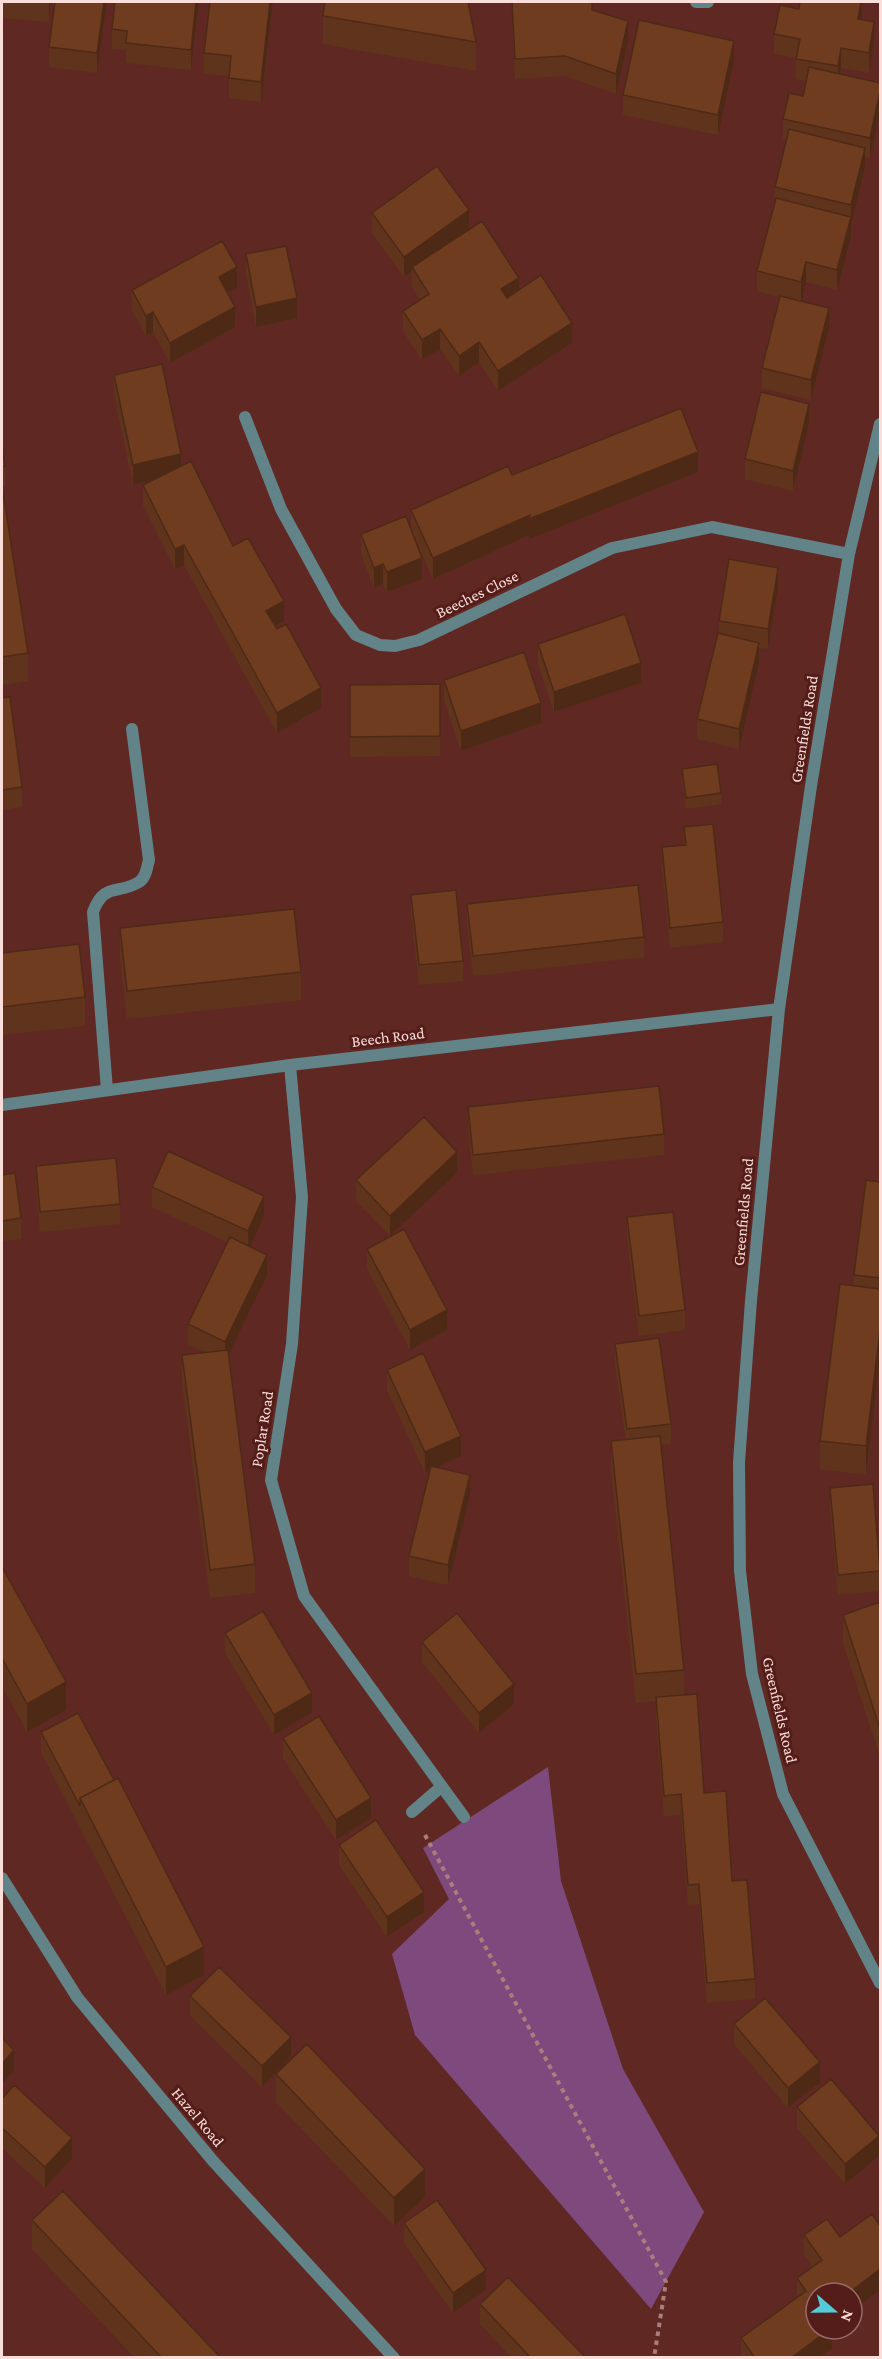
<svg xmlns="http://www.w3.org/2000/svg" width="882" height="2359" viewBox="0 0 882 2359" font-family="'Crimson Pro',serif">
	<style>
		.green { fill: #7e4a7e }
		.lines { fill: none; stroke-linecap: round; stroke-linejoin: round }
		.path { stroke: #aa7e7a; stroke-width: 4; stroke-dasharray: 4.5 4.5; stroke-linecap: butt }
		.lane { stroke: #628388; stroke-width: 12 }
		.street { stroke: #628388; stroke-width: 12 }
		.wall { fill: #60341c }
		.shaded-wall { fill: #4e2a16 }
		.building { fill: #703c20; stroke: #4e2a16; stroke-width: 1.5 }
		.labels { text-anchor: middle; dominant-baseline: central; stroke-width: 6; stroke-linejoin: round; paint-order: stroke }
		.street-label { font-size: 16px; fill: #fbddd9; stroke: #541d19 }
	</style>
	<rect width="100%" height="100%" fill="#602823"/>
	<path class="green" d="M548 1767 561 1881 623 2069 704 2212 651 2309 415 2035 392 1954 449 1899 423 1848Z"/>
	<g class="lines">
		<path class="path" d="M425 1835 666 2282 654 2358"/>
		<path class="lane" d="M696 2H708
			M107 1090 93 912C104 882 118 895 139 882 146 878 147 867 149 860L132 729"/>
		<path class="street" d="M245 417 281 509 336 609 356 635 380 645 395 646 419 640 612 548 712 527 849 554
			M880 424 849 554 811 786 779 1009 751 1301 739 1462 740 1571 752 1674 783 1794 880 1983
			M290 1065 302 1197 292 1344 271 1480 304 1596 464 1817
			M2 1105 290 1065 779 1009
			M412 1812 441 1787
			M2 1878 77 1997 213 2161 394 2358"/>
	</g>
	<path class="wall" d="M2 2H51L49 22 2 18Z
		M55 2H107L97 73 49 67V47Z
		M115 2H199L191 70 126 63V50L112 49V29Z
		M273 2 261 102 229 98V76L204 74V53Z
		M512 2 592 10 628 41 616 94 565 76 515 79Z
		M862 2 861 19 874 42 869 73 841 68 840 74 880 83V111L870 158 865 157V168L851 225V237L837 290 806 282 801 301 829 328 811 400 762 388V368L779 297 757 291V271L775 201V187L787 140 783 139V119L803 96 806 81 796 79V58L774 54V34L799 9Z
		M323 16 476 42V71L323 44Z
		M734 61 718 135 623 115V95Z
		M372 213 469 229 519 290 572 343 498 391 479 362 459 376 440 349 422 360 403 331V311L420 300 412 287V271L404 277 372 233Z
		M246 254 297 318 256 327 246 274Z
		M237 287 227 292 235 327 170 363 153 332 146 336 132 310V290Z
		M114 375 181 466 233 546 284 621 275 626 321 708 277 733 184 565 175 569 143 505V485L153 480 133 485 114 395Z
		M809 424 793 491 745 479V459Z
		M2 446 5 466V486L2 487 28 653V681L2 685Z
		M698 472 529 539V535L433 579 411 530V510L512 475Z
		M361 534 422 579 387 592 383 584 374 588 361 554Z
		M778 588 768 649 759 648V663L739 749 697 739V719L719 633V621Z
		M538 644 641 683 554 712 538 664Z
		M444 680 541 723 461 751 444 700Z
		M440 684V756L350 757V685Z
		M2 698 22 787V807L2 810Z
		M682 769 721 793V804L686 809 682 779Z
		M684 827 723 922V942L670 948 662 867V847L684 845Z
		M411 895 463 961V981L419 985 411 915Z
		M467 904 644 937V957L473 976 467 924Z
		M120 928 301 972V1000L127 1019 120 956Z
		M2 953 85 997V1026L2 1035Z
		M468 1107 664 1134V1155L473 1175 468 1127Z
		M36 1166 120 1204V1224L40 1232 36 1186Z
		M457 1173 390 1236 447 1330 410 1350 367 1269V1249L390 1236 356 1201V1180Z
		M2 1175 21 1218V1239L2 1241Z
		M880 1182V1358L866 1475 820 1469V1441L854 1286V1275Z
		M152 1187 264 1216 250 1247 267 1275 228 1355 255 1564V1593L210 1598 182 1383V1355L205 1352 188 1344V1324L227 1242 152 1207Z
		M627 1217 685 1310V1330L639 1336 627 1237Z
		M615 1344 671 1424V1444L661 1445 684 1670V1695L704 1793 732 1881 755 1979V1999L707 2003 699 1904 688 1905 681 1815 664 1816 656 1717V1701L636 1703 611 1469V1441L626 1440 615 1364Z
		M387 1370 461 1456 437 1467 470 1495 448 1585 409 1576V1556L429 1471 425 1473 387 1390Z
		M830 1488 880 1565V1591L838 1595 830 1508Z
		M2 1567 66 1710 27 1732 2 1686Z
		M880 1602V1757L843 1643V1615Z
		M225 1633 312 1713 274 1735 225 1653Z
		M422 1642 514 1704 479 1733 422 1662Z
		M41 1732 204 1975 166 1995 41 1752Z
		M283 1738 371 1818 336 1840 283 1758Z
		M339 1845 424 1912 387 1937 339 1865Z
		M190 1996 291 2057 262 2087 190 2016Z
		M734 2024 820 2082 788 2108 734 2044Z
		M276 2074 425 2197 394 2226 276 2102Z
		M2 2099 72 2158 45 2188 2 2148Z
		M797 2107 879 2156 845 2184 797 2128Z
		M32 2220 221 2358H135L32 2249Z
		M404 2223 486 2290 453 2313 404 2243Z
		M804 2235 840 2237 880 2290 852 2311V2293H816L832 2329V2348L819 2358H741V2338L797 2298V2278L813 2267 804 2255Z
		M480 2304 586 2358H512L480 2324Z"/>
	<path class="shaded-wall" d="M49 2H51L49 22Z
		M104 2H107L97 73V53Z
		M196 2H199L191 70V50Z
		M270 2H273L261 102V82Z
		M861 2H862V17L858 39V19Z
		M628 21V41L616 94V74Z
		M874 22V42L869 73V53Z
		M734 41V61L718 135V115Z
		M841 48V68L838 87V66Z
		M880 91V111L870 158V138Z
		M865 148V168L851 225V205Z
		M469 210V231L412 267V271L404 277V257Z
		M851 217V237L837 290V270Z
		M806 262V282L801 303V282Z
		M237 267V287L219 297V277Z
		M519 278V298L501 310V289Z
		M297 298V318L256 327V307Z
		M235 307V327L170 363V343Z
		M829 308V328L811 400V380Z
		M153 312V332L146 336V316Z
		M572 323V343L498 391V371Z
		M440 329V349L422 360V340Z
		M479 342V362L459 376V356Z
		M809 404V424L793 491V471Z
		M698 452V472L529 539V535L433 579V558L530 515Z
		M181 454V474L133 485V465Z
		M184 545V565L175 569V549Z
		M422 558V579L387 592V572Z
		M383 564V584L374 588V568Z
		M778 568V588L768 649V629Z
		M284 601V621L266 631V611Z
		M759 643V663L739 749V729Z
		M641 663V683L554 712V692Z
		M321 688V708L277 733V713Z
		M541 703V723L461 751V731Z
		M457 1152V1173L390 1236V1216Z
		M264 1196V1216L248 1251V1231Z
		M267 1255V1275L225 1362V1342Z
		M447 1310V1330L410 1350V1330Z
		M880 1330V1358L866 1475V1446Z
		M461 1436V1456L425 1473V1452Z
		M470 1475V1495L448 1585V1565Z
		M66 1682V1710L27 1732V1704Z
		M514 1684V1704L479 1733V1713Z
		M312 1693V1713L274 1735V1715Z
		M371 1798V1818L336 1840V1820Z
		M424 1892V1912L387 1937V1917Z
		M204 1947V1975L166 1995V1967Z
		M291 2037V2057L262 2087V2066Z
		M14 2050V2070L2 2084V2064Z
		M820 2062V2082L788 2108V2088Z
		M879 2136V2156L845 2184V2164Z
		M72 2138V2158L45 2188V2167Z
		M425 2169V2197L394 2226V2198Z
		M880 2269V2290L852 2311V2293H849Z
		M486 2270V2290L453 2313V2293Z
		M830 2329H832V2348L819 2358H791Z"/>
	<path class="building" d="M55 2H104L97 53 49 47Z
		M115 2H196L191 50 126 43 127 31 112 29Z
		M210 2H270L261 82 229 78 231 56 204 53Z
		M325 2H468L476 42 323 16Z
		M512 2H592V10L628 21 616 74 565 56 515 59Z
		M800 2H861L858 19 874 22 869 53 841 48 838 66 796 59 800 39 774 34 780 5 799 9Z
		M639 20 734 41 718 115 623 95Z
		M809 67 880 83V91L870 138 783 119 789 93 803 96Z
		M789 129 865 148 851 205 775 187Z
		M437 166 469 210 404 257 372 213Z
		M776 198 851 217 837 270 806 262 801 282 757 271Z
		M482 221 519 278 501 289 507 298 541 275 572 323 498 371 479 342 459 356 440 329 422 340 403 311 429 294 412 267Z
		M222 241 237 267 219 277 235 307 170 343 153 312 146 316 132 290Z
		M286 246 297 298 256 307 246 254Z
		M780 296 829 308 811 380 762 368Z
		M162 364 181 454 133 465 114 375Z
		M761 392 809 404 793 471 745 459Z
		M681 408 698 452 529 519 530 515 433 558 411 510 508 466 512 475Z
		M2 446 5 466 2 467Z
		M191 461 233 546 248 538 284 601 266 611 277 629 286 624 321 688 277 713 184 545 175 549 143 485Z
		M2 486 28 653 2 657Z
		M406 516 422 558 387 572 383 564 374 568 361 534Z
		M729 559 778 568 768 629 719 621Z
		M625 614 641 663 554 692 538 644Z
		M718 633 759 643 739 729 697 719Z
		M524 652 541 703 461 731 444 680Z
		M440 684V736L350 737V685Z
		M10 697 22 787 2 790V698Z
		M717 764 721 793 686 798 682 769Z
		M713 824 723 922 670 928 662 847 686 845 684 827Z
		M638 885 644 937 473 956 467 904Z
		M456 890 463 961 419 965 411 895Z
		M294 909 301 972 127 991 120 928Z
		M79 944 85 997 2 1007V953Z
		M659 1086 664 1134 473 1155 468 1107Z
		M424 1117 457 1152 390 1216 356 1180Z
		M168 1151 264 1196 248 1231 152 1187Z
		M116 1158 120 1204 40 1212 36 1166Z
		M15 1173 21 1218 2 1221V1175Z
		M866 1180 880 1182V1278L854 1275Z
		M673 1212 685 1310 639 1316 627 1217Z
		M404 1229 447 1310 410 1330 367 1249Z
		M230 1237 267 1255 225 1342 188 1324Z
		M840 1284 880 1289V1330L866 1446 820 1441Z
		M659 1338 671 1424 627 1429 615 1344Z
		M228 1350 255 1564 210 1570 182 1355Z
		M423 1353 461 1436 425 1452 387 1370Z
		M660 1436 684 1670 636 1674 611 1441Z
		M431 1466 470 1475 448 1565 409 1556Z
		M873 1484 880 1571 838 1575 830 1488Z
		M2 1567 66 1682 27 1704 2 1658Z
		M880 1602V1729L843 1615Z
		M263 1611 312 1693 274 1715 225 1633Z
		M457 1613 514 1684 479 1713 422 1642Z
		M697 1694 704 1793 726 1791 732 1881 747 1880 755 1979 707 1983 699 1884 688 1885 681 1794 664 1796 656 1697Z
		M78 1713 114 1780 80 1798V1806L41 1732Z
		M319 1716 371 1798 336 1820 283 1738Z
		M118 1778 204 1947 166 1967 80 1798Z
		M376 1820 424 1892 387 1917 339 1845Z
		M219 1967 291 2037 262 2066 190 1996Z
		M765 1998 820 2062 788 2088 734 2024Z
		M2 2038 14 2050 2 2064Z
		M307 2044 425 2169 394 2198 276 2074Z
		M831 2079 879 2136 845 2164 797 2107Z
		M14 2085 72 2138 45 2167 2 2128V2099Z
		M63 2191 221 2358H162L32 2220Z
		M437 2200 486 2270 453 2293 404 2223Z
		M872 2214 880 2226V2269L849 2293H816V2329H830L791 2358H755L741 2338 806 2291 797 2278 822 2260 804 2235 827 2219 840 2237Z
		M508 2277 586 2358H531L480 2304Z"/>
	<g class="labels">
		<g class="street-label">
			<text transform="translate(477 594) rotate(-26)">Beeches Close</text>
			<text transform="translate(804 729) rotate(-81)">Greenfields Road</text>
			<text transform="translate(388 1037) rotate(-7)">Beech Road</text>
			<text transform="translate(743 1212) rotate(-85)">Greenfields Road</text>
			<text transform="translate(262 1429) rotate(-81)">Poplar Road</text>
			<text transform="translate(780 1710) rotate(77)">Greenfields Road</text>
			<text transform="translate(198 2117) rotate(50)">Hazel Road</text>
		</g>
	</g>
	<rect width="882" height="2359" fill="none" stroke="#fbddd9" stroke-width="6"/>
	<g transform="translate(834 2311) rotate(110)"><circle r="28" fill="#541d19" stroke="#976a66" stroke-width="1.5"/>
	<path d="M0-4.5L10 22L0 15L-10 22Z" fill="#53cbda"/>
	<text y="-9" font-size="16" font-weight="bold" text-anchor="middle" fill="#fbddd9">N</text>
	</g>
</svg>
